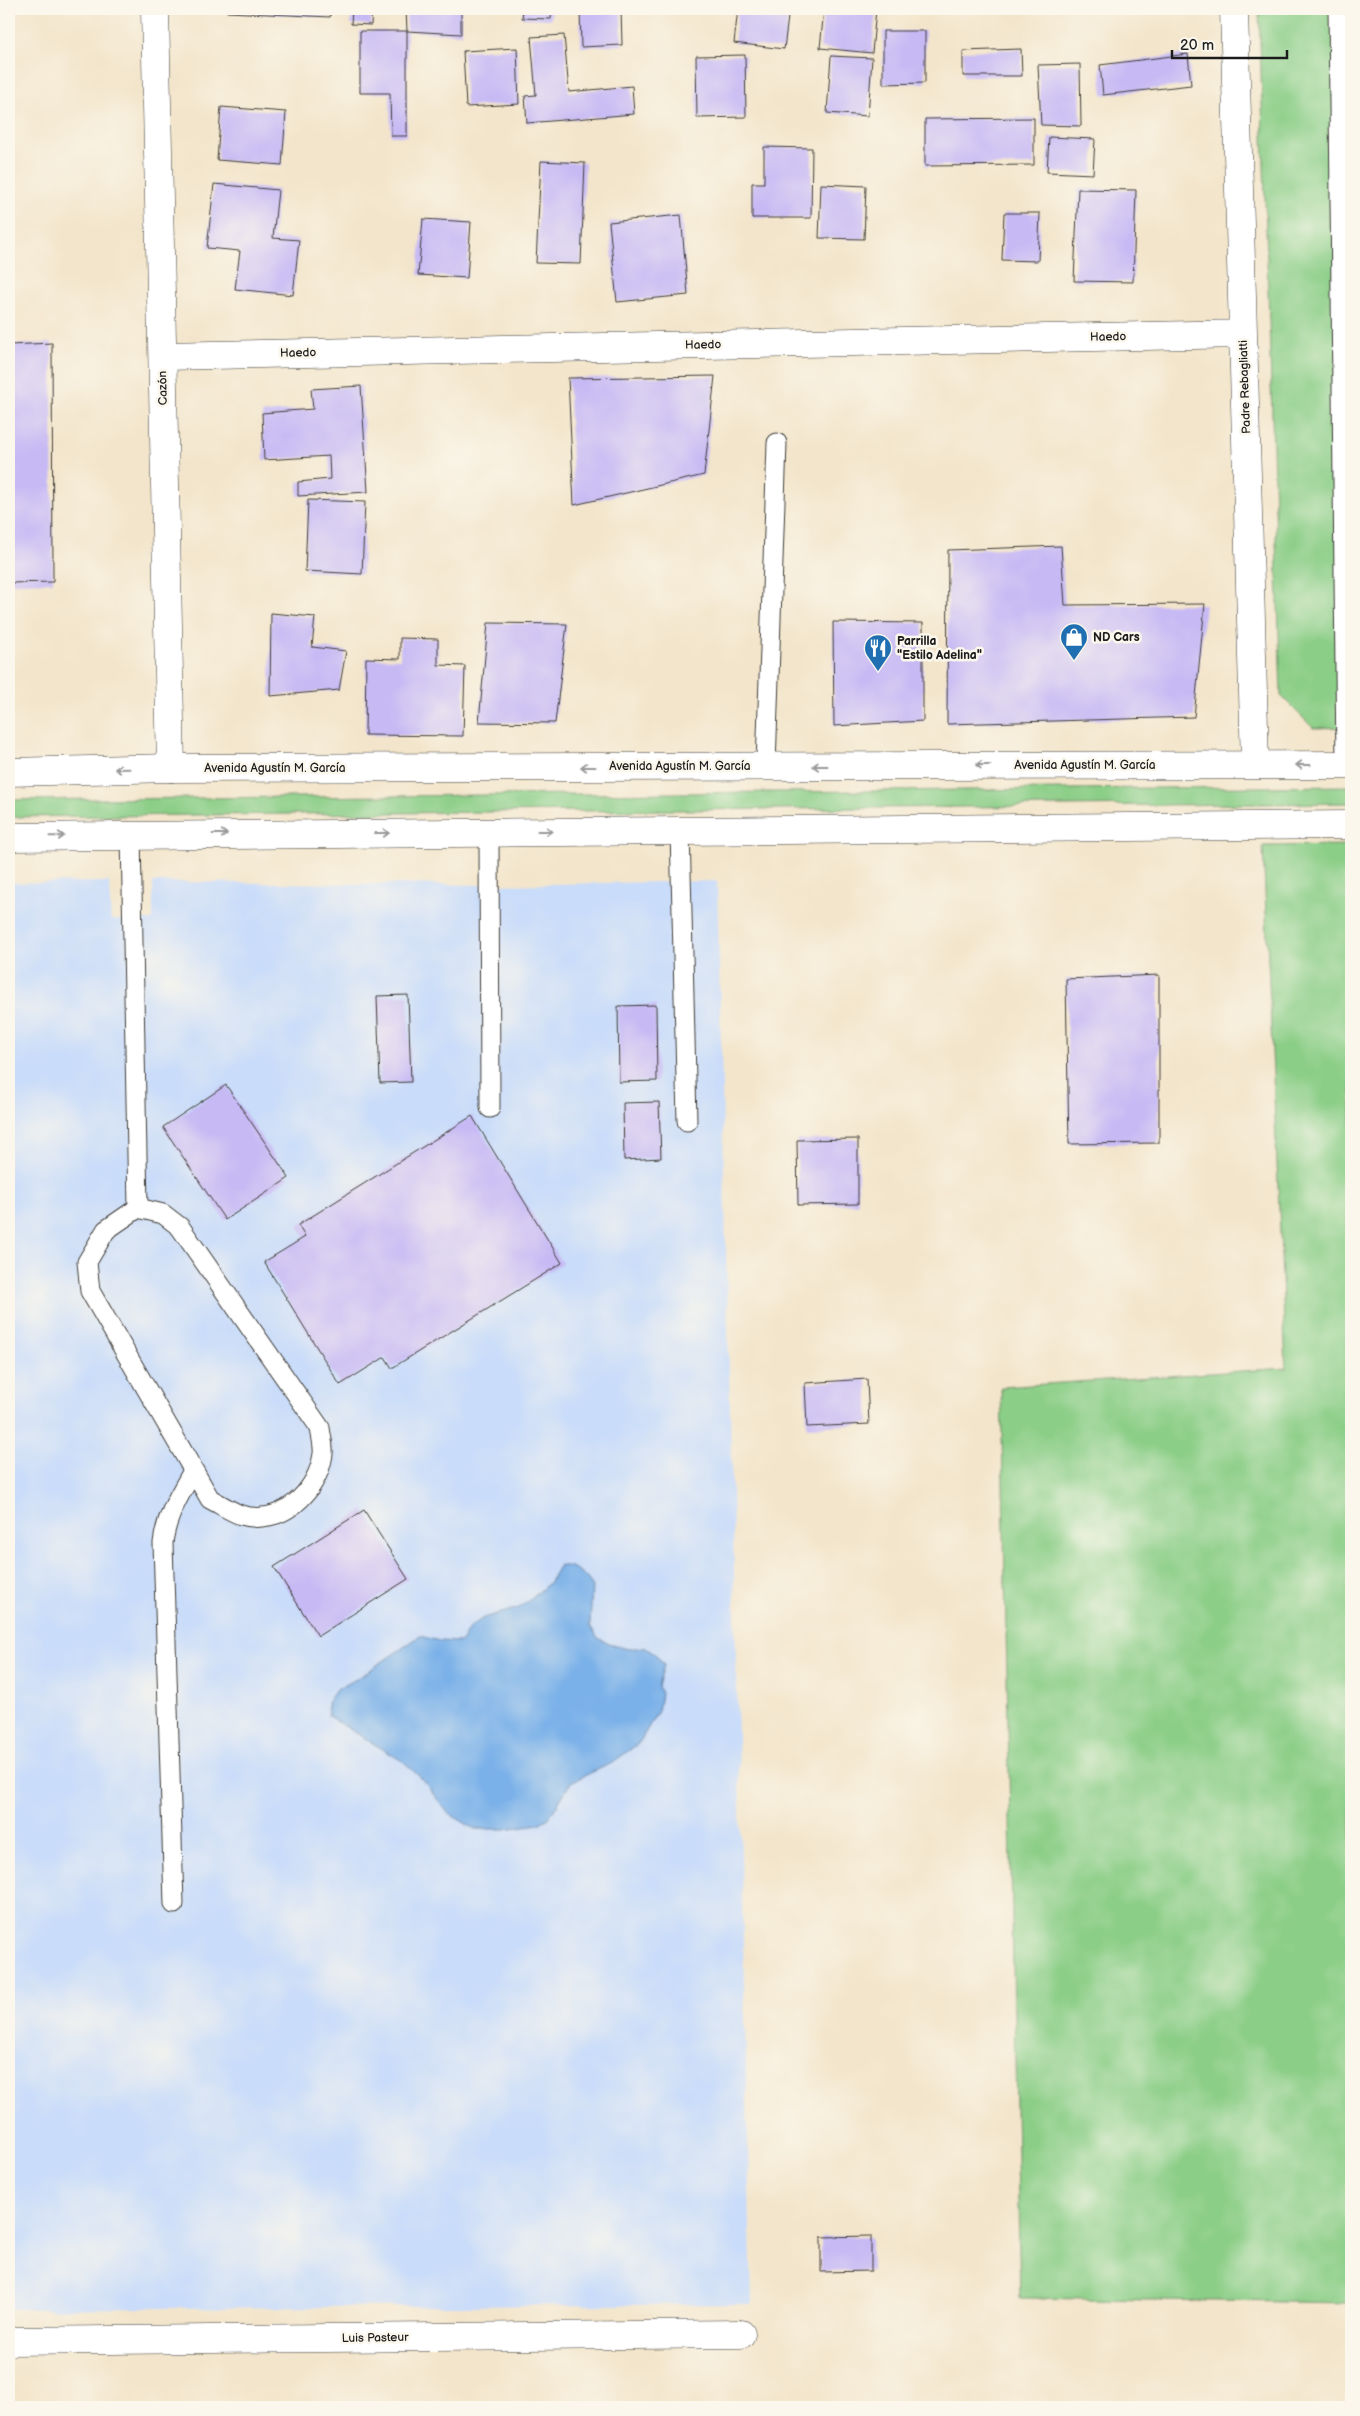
<svg xmlns="http://www.w3.org/2000/svg" width="1360" height="2416" viewBox="0 0 1360 2416" font-family="'Balsamiq Sans',sans-serif">
	<style>
		.built { fill: #c9dcf9 }
		.green { fill: #8bce87; stroke: #547552 }
		.water { fill: #7ab1e9; stroke: #4b6682 }
		.building { fill: #c7baf4 }
		.lines { fill: none; stroke-linecap: round; stroke-linejoin: round }
		.service-casing { stroke: #3c3a36; stroke-width: 21 }
		.minor-casing { stroke: #3c3a36; stroke-width: 29 }
		.secondary-casing { stroke: #3c3a36; stroke-width: 29 }
		.service { stroke: #fff; stroke-width: 19 }
		.minor { stroke: #fff; stroke-width: 28 }
		.secondary { stroke: #fff; stroke-width: 28 }
		.oneway { stroke: #999 }
		.labels { text-anchor: middle; dominant-baseline: central; stroke-width: 5; stroke-linejoin: round; paint-order: stroke }
		.street-label { font-size: 12px; fill: #1c1c1c; stroke: #fbf7ec }
		.poi-label { font-size: 12px; font-weight: bold; fill: #1c1c1c; stroke: #fbf7ec; text-anchor: start }
	</style>
	<rect width="100%" height="100%" fill="#fbf7ec"/>
	<filter id="ink" filterUnits="userSpaceOnUse"><feTurbulence type="fractalNoise" baseFrequency=".02" numOctaves="2"/><feDisplacementMap in="SourceGraphic" scale="10" xChannelSelector="R" yChannelSelector="G"/><feConvolveMatrix kernelMatrix="1 2 1 2 8 2 1 2 1" color-interpolation-filters="sRGB"/></filter>
	<filter id="wash" filterUnits="userSpaceOnUse"><feTurbulence type="fractalNoise" baseFrequency=".0096" numOctaves="4" result="noise"/><feDisplacementMap in="SourceGraphic" scale="20" xChannelSelector="R" yChannelSelector="G"/><feGaussianBlur stdDeviation="1.12" result="paint"/><feColorMatrix in="noise" values="0 0 0 0 0 0 0 0 0 0 0 0 0 0 0 0 0 1.4 0 .05"/><feComposite in="paint" operator="in"/></filter>
	<g filter="url(#wash)">
		<rect width="100%" height="100%" fill="#f3e5cb"/>
		<path class="built" d="M717 881 752 2304 9 2309V883L109 882 111 920H153V882L488 885Z"/>
		<path class="green" d="M1259 9H1351V727L1313 728 1281 696Z
			M1351 786V803L9 817V800Z
			M1351 845V2303L1020 2298 1001 1387 1286 1368 1263 846Z"/>
		<path class="water" d="M560 1565C575 1567 583 1572 592 1585L590 1626 598 1638 609 1644 628 1649 644 1647 655 1654 664 1665 658 1686 661 1694 658 1711 639 1743 612 1763 571 1782 549 1818 538 1824 505 1829H475L448 1813 423 1780 404 1762 328 1716 327 1703 336 1690 358 1678 420 1636 439 1641 461 1642 469 1628 483 1618 519 1608 532 1598 549 1583Z"/>
		<g id="blocks">
			<path class="building" d="M227 9H331L330 17 227 12Z
				M352 9H372L371 25 351 24Z
				M406 9H461V34L407 31V136H391L390 93H360V31H407Z
				M523 9H552L551 19 522 18Z
				M580 9H621L622 45 581 47Z
				M738 9H789L784 49 734 43Z
				M824 9H876L872 53 820 48Z
				M883 31H925V83L883 84Z
				M564 35 569 92 632 86 634 114 527 123 525 96 536 95 531 37Z
				M517 48 519 104 466 107 463 51Z
				M1021 49 1022 76H963V51Z
				M1188 54 1191 85 1103 95 1100 65Z
				M745 55 746 117 697 118 696 56Z
				M831 56 872 58 868 116 827 113Z
				M1080 64 1081 126 1041 125 1038 65Z
				M221 107 286 112 282 165 217 160Z
				M1034 118V165L925 166V119Z
				M1049 137 1095 139 1093 174 1047 172Z
				M764 147 812 148 811 218H752V183H764Z
				M541 161 585 163 581 264 536 263Z
				M214 184 278 190 273 238 299 240 293 295 235 289 240 251 207 248Z
				M821 184 866 186 864 239 819 238Z
				M1078 189 1136 190 1133 282 1074 281Z
				M1004 213H1040L1038 261 1002 260Z
				M681 215 688 295 617 302 609 222Z
				M423 219 471 222 467 278 418 275Z
				M52 343 53 582 9 583V345Z
				M715 376 704 475 574 505 568 378Z
				M361 386 368 492 298 496V482L330 479 329 456 264 460 262 413 313 409 311 389Z
				M308 500 365 502 362 574 305 571Z
				M1061 546 1065 605 1205 604 1194 717 947 724 948 550Z
				M271 613 315 617 312 647 346 651 339 690 270 696Z
				M833 622 923 623V721L834 726Z
				M488 623 567 624 555 723 479 722Z
				M400 638 438 639V665L465 666 463 736 365 735 366 658 400 659Z
				M1159 975V1143L1069 1144 1066 979Z
				M408 995 411 1082 380 1083 377 996Z
				M656 1005 657 1081 619 1082 618 1006Z
				M226 1085 289 1178 225 1220 163 1127Z
				M659 1102 661 1158 624 1160 623 1103Z
				M472 1116 562 1263 392 1368 385 1357 340 1385 264 1262 305 1237 298 1225Z
				M858 1139V1204L798 1205 797 1140Z
				M867 1379 869 1424 807 1427 805 1383Z
				M364 1510 408 1579 318 1636 274 1567Z
				M871 2236V2271L821 2272V2237Z"/>
		</g>
	</g>
	<g filter="url(#ink)">
		<use href="#blocks" fill-opacity="0" stroke="#3c3a36" stroke-width="1"/>
		<g class="lines">
			<g class="service-casing">
				<path id="service" d="M1338 9 1346 765
					M766 766 777 443
					M680 830 687 1121
					M489 832 490 1108
					M131 835 138 1208
					M138 1208 163 1214 180 1227 320 1428C321 1436 324 1446 323 1454 318 1492 281 1527 241 1515 230 1511 220 1504 210 1499L90 1291 87 1262 106 1230Z
					M174 1904 163 1543C166 1516 180 1494 193 1471"/>
			</g>
			<g class="minor-casing">
				<path id="minor" d="M155 9 171 768
					M1234 9 1255 764
					M163 356 1243 334
					M9 2341 741 2334"/>
			</g>
			<g class="secondary-casing">
				<path id="secondary" d="M9 772 171 768 1351 765
					M9 837 1351 825"/>
			</g>
			<use href="#service" class="service"/>
			<use href="#minor" class="minor"/>
			<use href="#secondary" class="secondary"/>
		</g>
		<defs><path id="oneway-shaft" d="M-6 0H5M1.5-3L5.5 0L1.5 3" fill="none" stroke-width="1.6" stroke-linecap="round" stroke-linejoin="round" transform="scale(1.25)"/></defs>
		<g class="oneway">
			<use href="#oneway-shaft" transform="translate(983 765) rotate(180)"/>
			<use href="#oneway-shaft" transform="translate(1303 765) rotate(-180)"/>
			<use href="#oneway-shaft" transform="translate(820 766) rotate(180)"/>
			<use href="#oneway-shaft" transform="translate(588 767) rotate(180)"/>
			<use href="#oneway-shaft" transform="translate(122 769) rotate(179)"/>
			<use href="#oneway-shaft" transform="translate(545 831)"/>
			<use href="#oneway-shaft" transform="translate(382 833)"/>
			<use href="#oneway-shaft" transform="translate(220 834)"/>
			<use href="#oneway-shaft" transform="translate(57 836) rotate(-1)"/>
		</g>
	</g>
	<defs>
		<g id="shop-pin" transform="scale(1.4375)"><path d="M0 17L-7.5 6A9.5 9.5 0 1 1 7.5 6Z" fill="#1f6fb2" stroke="#fbf7ec"/><path d="M-5-2.5h2.3a2.7 3.5 0 0 1 5.4 0H5L5.5 6h-11ZM-1.5-2.5h3a1.5 2.3 0 0 0-3 0Z" fill="#fff"/></g>
		<g id="restaurant-pin" transform="scale(1.4375)"><path d="M0 17L-7.5 6A9.5 9.5 0 1 1 7.5 6Z" fill="#1f6fb2" stroke="#fbf7ec"/><path d="M-5-6h1v4h1v-4h1v4h1v-4h1v5L-1.5 .5V6h-2V.5L-5-1ZM5-6V6H3V1.5H1.5Q1.5-4 5-6Z" fill="#fff"/></g>
	</defs>
	<g fill-rule="evenodd">
		<use href="#shop-pin" x="1074" y="637"/>
		<use href="#restaurant-pin" x="878" y="648"/>
	</g>
	<g class="labels">
		<g class="street-label">
			<text transform="translate(1108 337) rotate(-1)">Haedo</text>
			<text transform="translate(703 345) rotate(-1)">Haedo</text>
			<text transform="translate(298 353) rotate(-1)">Haedo</text>
			<text transform="translate(1245 387) rotate(-92)">Padre Rebagliatti</text>
			<text transform="translate(163 388) rotate(-91)">Cazón</text>
			<text x="1085" y="765">Avenida Agustín M. García</text>
			<text x="680" y="766">Avenida Agustín M. García</text>
			<text x="275" y="768">Avenida Agustín M. García</text>
			<text transform="translate(375 2338) rotate(-1)">Luis Pasteur</text>
		</g>
		<g class="poi-label">
			<text x="1093" y="637">ND Cars</text>
			<text x="897" y="641">Parrilla<tspan x="897" dy="14">"Estilo Adelina"</tspan></text>
		</g>
	</g>
	<rect width="1360" height="2416" fill="none" stroke="#fbf7ec" stroke-width="30"/>
	<path d="M1172 50v8h115v-8" fill="none" stroke="#1c1c1c" stroke-width="2.5"/>
	<text x="1180" y="50" font-size="15" fill="#1c1c1c" stroke="#fbf7ec" stroke-width="4" paint-order="stroke">20 m</text>
</svg>
